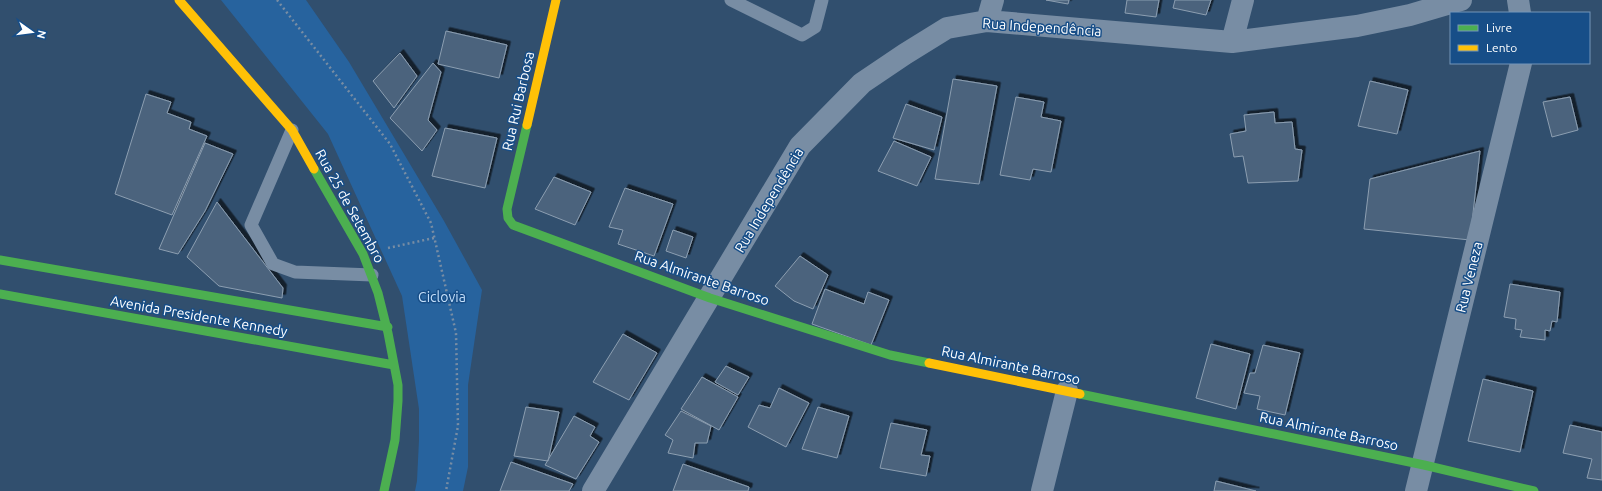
<svg xmlns="http://www.w3.org/2000/svg" width="1602" height="491" viewBox="0 0 1602 491" font-family="Ubuntu,sans-serif">
	<style>
		.green { fill: #27639e }
		.building { fill: #4b647d; stroke: #8c9eb1; filter: url(#shadow) }
		.lines { fill: none; stroke-linecap: round; stroke-linejoin: round }
		.path { stroke: #788da4; stroke-width: 2.5; stroke-dasharray: 2 3; stroke-linecap: butt }
		.lane { stroke: #788da4; stroke-width: 13 }
		.street { stroke: #788da4; stroke-width: 22 }
		.fast { stroke: #4caf50; stroke-width: 9 }
		.slow { stroke: #ffc107; stroke-width: 9 }
		.labels { text-anchor: middle; dominant-baseline: central; stroke-width: 3; stroke-linejoin: round; paint-order: stroke }
		.street-label { font-size: 14px; fill: #fff; stroke: #174e88 }
		.park-label { font-size: 14px; fill: #c4dffa; stroke: #174e88 }
	</style>
	<defs>
		<filter id="shadow"><feDropShadow dx="3.5" dy="-3.5" stdDeviation="0" flood-color="#0009"/></filter>
	</defs>
	<rect width="100%" height="100%" fill="#314f6e"/>
	<path class="green" d="M221 0H306L349 62 444 221 482 290 468 385V467L463 491H415L417 481 419 440V409L402 296 328 134Z"/>
	<path class="building" d="M1046 0H1069L1068 4Z
		M1127 0H1159L1156 17 1125 13Z
		M1175 0H1211L1206 15 1173 8Z
		M446 31 507 45 499 78 438 64Z
		M400 53 417 76 394 108 373 81Z
		M433 63 441 72 428 120 437 130 422 151 390 118Z
		M953 79 997 86 979 184 935 179Z
		M1370 81 1408 90 1397 134 1358 126Z
		M146 94 171 102 167 113 191 122 189 129 207 136 172 215 115 194Z
		M1016 97 1044 102 1041 117 1061 121 1051 172 1033 169 1030 180 1000 175Z
		M1570 97 1578 130 1552 137 1543 102Z
		M906 104 942 117 934 150 893 138Z
		M1274 112 1275 123 1292 122 1295 149 1302 150 1298 181 1248 183 1243 156 1234 157 1230 134 1246 131 1244 115Z
		M445 128 497 138 485 188 432 176Z
		M894 141 931 157 917 186 878 171Z
		M205 143 233 154 205 211 178 254 159 249Z
		M1480 151 1470 240 1364 229 1370 179Z
		M554 177 591 192 575 225 535 209Z
		M625 188 673 204 654 256 618 244 623 230 609 227Z
		M217 202 283 288 282 298 219 286 187 257Z
		M673 230 693 237 686 258 666 251Z
		M800 256 828 275 813 309 794 301 775 286Z
		M1510 284 1560 292 1557 322 1552 321 1550 331 1545 330V340L1520 337 1522 330 1515 329 1516 319 1504 317Z
		M825 289 864 304 868 292 889 300 871 345 812 324Z
		M623 334 657 353 629 400 593 382Z
		M1211 344 1250 354 1236 409 1196 398Z
		M1263 345 1300 353 1285 415 1257 409 1260 396 1244 393 1250 373H1255Z
		M726 366 749 377 738 395 715 382Z
		M702 377 738 397 719 430 681 409Z
		M1483 379 1533 391 1520 452 1468 441Z
		M779 388 809 403 786 447 748 427 759 405 770 408Z
		M526 407 559 412 548 461 514 456Z
		M818 407 849 416 837 458 802 449Z
		M681 411 711 426 707 443H695L693 458 668 453 673 440 665 435Z
		M574 416 595 427 590 436 599 442 576 479 545 465Z
		M891 423 927 430 921 455 930 456 926 476 880 468Z
		M1570 425 1602 432V480L1587 478 1592 459 1563 453Z
		M511 462 573 484 569 491H500Z
		M683 464 749 487 748 491H673Z
		M1216 481 1256 491H1214Z"/>
	<g class="lines">
		<path class="path" d="M277 0 390 144 431 223 456 333 458 426 446 491
			M388 248 434 238"/>
		<path class="lane" d="M731 0 802 35 815 27 822 0
			M292 130 251 225 273 264 295 272 372 275"/>
		<path class="street" d="M1518 0 1520 13
			M987 21 993 0
			M1232 42 1243 0
			M593 491 800 146 862 83 905 54 947 28 987 21 1232 42 1357 26 1410 15 1461 0
			M1042 491 1067 391
			M1416 491 1521 63"/>
		<path class="fast" d="M527 125 507 209 508 218 513 225 710 298 890 355 929 363
			M314 169 363 254 378 293 388 333 398 385V401L395 440 384 491
			M0 260 388 327
			M0 294 394 365
			M1080 394 1424 465 1534 491"/>
		<path class="slow" d="M179 0 292 130 314 169
			M527 125 556 0
			M929 363 1080 394"/>
	</g>
	<g class="labels">
		<g class="street-label">
			<text transform="translate(1042 27) rotate(4)">Rua Independência</text>
			<text transform="translate(518 101) rotate(-77)">Rua Rui Barbosa</text>
			<text transform="translate(769 200) rotate(-59)">Rua Independência</text>
			<text transform="translate(350 206) rotate(61)">Rua 25 de Setembro</text>
			<text transform="translate(1469 277) rotate(-76)">Rua Veneza</text>
			<text transform="translate(702 278) rotate(19)">Rua Almirante Barroso</text>
			<text transform="translate(199 316) rotate(10)">Avenida Presidente Kennedy</text>
			<text transform="translate(1011 365) rotate(12)">Rua Almirante Barroso</text>
			<text transform="translate(1329 431) rotate(12)">Rua Almirante Barroso</text>
		</g>
		<g class="park-label">
			<text x="442" y="297">Ciclovia</text>
		</g>
	</g>
	<rect x="1450" y="12" width="140" height="52" fill="#174e88" stroke="#7495b8"/>
	<rect x="1458" y="25" width="20" height="6" fill="#4caf50" stroke="#7495b8"/>
	<text x="1486" y="32" font-size="12" fill="#ffffff">Livre</text>
	<rect x="1458" y="45" width="20" height="6" fill="#ffc107" stroke="#7495b8"/>
	<text x="1486" y="52" font-size="12" fill="#ffffff">Lento</text>
	<g transform="translate(32 32) rotate(104)" stroke="#174e88" stroke-width="3" paint-order="stroke">
	<path d="M0-3L7 15L0 10L-7 15Z" fill="#ffffff"/>
	<text y="-6" font-size="11" font-weight="bold" text-anchor="middle" fill="#ffffff">N</text>
	</g>
</svg>
